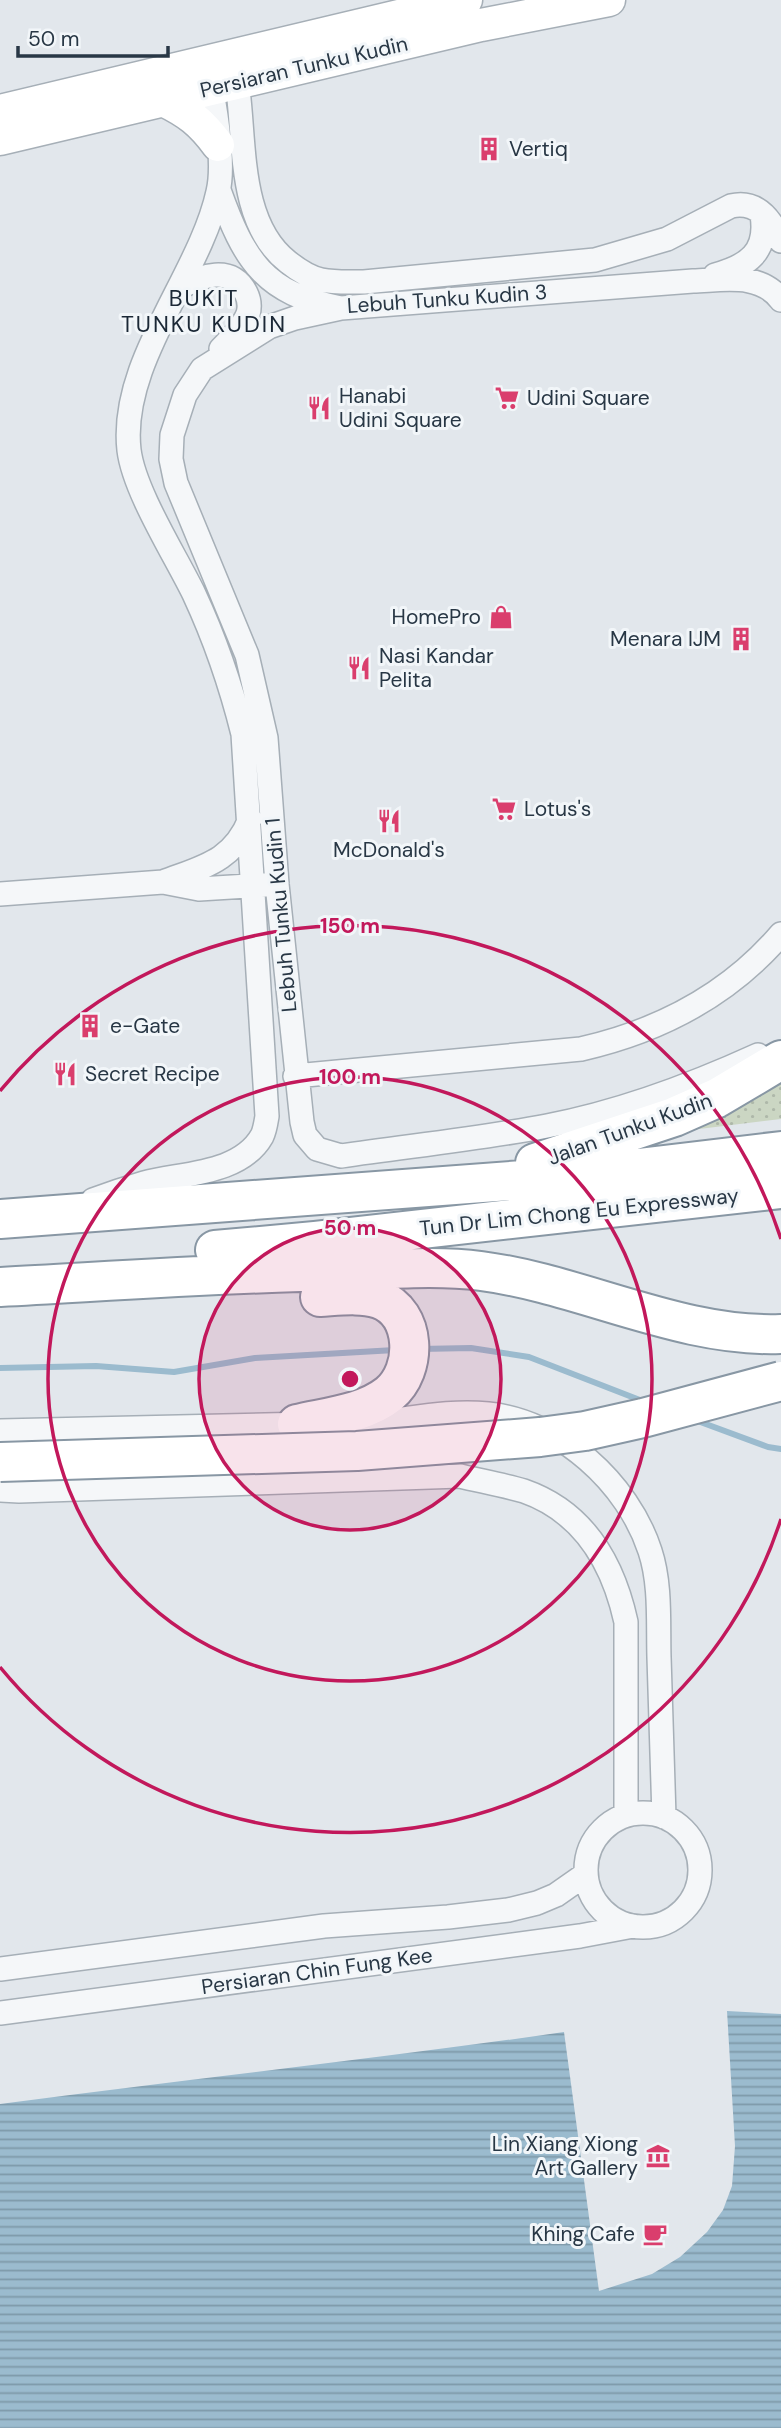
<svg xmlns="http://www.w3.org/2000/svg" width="781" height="2428" viewBox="0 0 781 2428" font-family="'DM Sans',sans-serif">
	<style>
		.grass { fill: url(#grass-dots) }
		.water { fill: url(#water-rules) }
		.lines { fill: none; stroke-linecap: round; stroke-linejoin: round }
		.stream { stroke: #9bbbce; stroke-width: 6 }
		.street-casing { stroke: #a6afb7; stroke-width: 26 }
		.secondary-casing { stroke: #a6afb7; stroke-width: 35 }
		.highway-casing { stroke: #8897a4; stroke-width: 42 }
		.street { stroke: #f5f7f9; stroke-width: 23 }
		.secondary { stroke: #fff; stroke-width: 32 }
		.highway { stroke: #fff; stroke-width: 38 }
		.highway-bridge-casing { stroke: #8897a4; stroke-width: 42; stroke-linecap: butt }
		.highway-bridge { stroke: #fff; stroke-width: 38 }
		.ring { fill: none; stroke: #c2185b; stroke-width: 3.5 }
		.labels { text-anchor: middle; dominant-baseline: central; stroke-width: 6; stroke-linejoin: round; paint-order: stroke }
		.street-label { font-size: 21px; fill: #283745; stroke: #f2f6f9 }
		.poi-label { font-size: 21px; fill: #283745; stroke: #f2f6f9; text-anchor: start }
		.neighbourhood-label { font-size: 23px; letter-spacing: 2px; fill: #1b2836; stroke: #f2f6f9 }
		.centre { fill: #c2185b; stroke: #f2f6f9; stroke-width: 3.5 }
		.ring-label { font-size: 21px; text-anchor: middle; font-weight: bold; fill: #c2185b; stroke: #f2f6f9; stroke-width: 6; stroke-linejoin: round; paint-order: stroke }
	</style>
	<defs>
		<pattern id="grass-dots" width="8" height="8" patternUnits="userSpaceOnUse" patternTransform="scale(1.75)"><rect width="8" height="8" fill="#cbd6c3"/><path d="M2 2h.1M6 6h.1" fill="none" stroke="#aeb8a9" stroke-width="1.8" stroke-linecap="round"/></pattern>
		<pattern id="water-rules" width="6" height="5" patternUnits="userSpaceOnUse" patternTransform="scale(1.75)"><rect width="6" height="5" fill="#9bbbce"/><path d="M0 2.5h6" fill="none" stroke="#7e99a9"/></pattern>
	</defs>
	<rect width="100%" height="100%" fill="#e2e7ec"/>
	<path class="grass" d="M781 1081V1119L683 1131C717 1117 751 1102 781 1081Z"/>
	<path class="water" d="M727 2011 781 2014V2428H0V2104C188 2079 377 2059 564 2032L599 2291 652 2274 680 2257 707 2232 723 2210 732 2186 735 2146Z"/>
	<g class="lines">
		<path class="stream" d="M420 1349 471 1348 529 1357 645 1402
			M0 1368 96 1366 174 1372 255 1358 395 1350
			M695 1420 768 1447 781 1449"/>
		<g class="street-casing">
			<path id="street" d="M235 69C247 130 234 220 288 262 298 270 308 277 321 280 335 283 350 282 364 282L595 260 667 239 731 206C756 200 771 219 781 241
				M219 190C244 260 264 294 341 308L693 281C724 280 760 272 781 300
				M715 275C748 266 768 252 762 215
				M179 288C201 276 231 264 246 293 249 299 250 307 248 314 243 327 231 339 221 349
				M341 308 295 318 269 327 202 369 185 395 172 435 171 459 176 483 247 655 266 738 277 884 302 1122 305 1135 317 1149 341 1156C409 1146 479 1139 547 1126 620 1112 690 1086 758 1055
				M163 882C202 867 233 862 250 819
				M0 894 163 882 199 889 265 885
				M295 1076 581 1049C660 1031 728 996 781 934
				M93 1200C109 1194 127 1188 144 1183 181 1173 240 1175 262 1136 265 1130 266 1122 267 1116L243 734C231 686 215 639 194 594 175 555 134 491 129 450 119 362 200 275 218 192 225 163 215 106 209 76
				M350 1424C395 1423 442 1409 488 1414 560 1421 628 1483 650 1551 661 1584 658 1623 659 1657 661 1710 662 1764 664 1817
				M0 1431 308 1424
				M0 1490 19 1491 460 1476C481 1481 503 1485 524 1491 584 1512 613 1563 626 1622V1815
				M586 1870a57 57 0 1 1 114 0a57 57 0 1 1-114 0Z
				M0 1969 324 1926 448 1917 508 1910 537 1903 556 1895 586 1874
				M0 2013 580 1936 633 1926"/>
		</g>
		<g class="secondary-casing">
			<path id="secondary" d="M163 100C188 112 201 122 218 145
				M0 111 466 0
				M0 139 481 25 609 0"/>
		</g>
		<g class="highway-casing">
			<path id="highway" d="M535 1163 674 1117 717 1098 781 1060
				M0 1219 563 1177 781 1151
				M215 1250 315 1241 781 1189
				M0 1287C113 1281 226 1273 339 1271 386 1270 434 1265 481 1271 581 1284 680 1338 781 1334
				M297 1424C326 1417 364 1414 389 1394 418 1370 417 1313 379 1299 361 1293 339 1296 320 1297"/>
		</g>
		<use href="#street" class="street"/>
		<use href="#secondary" class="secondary"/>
		<use href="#highway" class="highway"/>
		<g class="highway-bridge-casing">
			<path id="highway-bridge" d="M0 1462 357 1451 540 1437 585 1431 643 1418 781 1381"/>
		</g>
		<use href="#highway-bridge" class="highway-bridge"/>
	</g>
	<circle cx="350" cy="1379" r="151" fill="#c2185b" fill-opacity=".12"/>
	<g class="ring">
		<circle cx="350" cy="1379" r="151"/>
		<circle cx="350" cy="1379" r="302"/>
		<path d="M781 1519A453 453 0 0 1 0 1667M0 1091A453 453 0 0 1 781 1239"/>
	</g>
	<defs>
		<g id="building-bare" transform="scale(1.89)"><path d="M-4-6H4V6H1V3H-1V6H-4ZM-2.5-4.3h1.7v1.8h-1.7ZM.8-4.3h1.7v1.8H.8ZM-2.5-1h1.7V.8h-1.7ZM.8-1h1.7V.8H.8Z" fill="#da3e6d" stroke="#f2f6f9" stroke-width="2.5" paint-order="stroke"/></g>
		<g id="supermarket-bare" transform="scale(1.89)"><path d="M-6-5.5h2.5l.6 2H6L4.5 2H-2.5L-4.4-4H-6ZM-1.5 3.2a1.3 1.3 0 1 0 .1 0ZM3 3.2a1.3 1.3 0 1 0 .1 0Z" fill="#da3e6d" stroke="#f2f6f9" stroke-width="2.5" paint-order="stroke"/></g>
		<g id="restaurant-bare" transform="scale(1.89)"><path d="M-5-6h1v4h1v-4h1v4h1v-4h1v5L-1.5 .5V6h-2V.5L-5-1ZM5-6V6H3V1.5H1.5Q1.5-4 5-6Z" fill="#da3e6d" stroke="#f2f6f9" stroke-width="2.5" paint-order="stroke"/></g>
		<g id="shop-bare" transform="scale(1.89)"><path d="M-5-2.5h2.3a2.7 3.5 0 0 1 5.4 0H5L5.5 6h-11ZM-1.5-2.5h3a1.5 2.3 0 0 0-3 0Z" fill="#da3e6d" stroke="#f2f6f9" stroke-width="2.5" paint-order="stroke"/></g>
		<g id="museum-bare" transform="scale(1.89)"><path d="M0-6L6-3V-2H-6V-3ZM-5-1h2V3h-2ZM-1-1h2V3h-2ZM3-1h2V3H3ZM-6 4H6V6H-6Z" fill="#da3e6d" stroke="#f2f6f9" stroke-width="2.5" paint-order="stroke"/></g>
		<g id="cafe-bare" transform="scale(1.89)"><path d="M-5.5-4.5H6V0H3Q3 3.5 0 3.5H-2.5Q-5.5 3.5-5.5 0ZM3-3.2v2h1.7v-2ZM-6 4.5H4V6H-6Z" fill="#da3e6d" stroke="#f2f6f9" stroke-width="2.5" paint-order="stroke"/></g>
	</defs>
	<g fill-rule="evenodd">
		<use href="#building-bare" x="489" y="149"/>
		<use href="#supermarket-bare" x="507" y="398"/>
		<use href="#restaurant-bare" x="319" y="408"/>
		<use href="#shop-bare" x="501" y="617"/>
		<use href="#building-bare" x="741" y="639"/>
		<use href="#restaurant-bare" x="359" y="668"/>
		<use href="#supermarket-bare" x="504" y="809"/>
		<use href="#restaurant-bare" x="389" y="821"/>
		<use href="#building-bare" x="90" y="1026"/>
		<use href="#restaurant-bare" x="65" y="1074"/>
		<use href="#museum-bare" x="658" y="2156"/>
		<use href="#cafe-bare" x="655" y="2234"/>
	</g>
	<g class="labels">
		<g class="street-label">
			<text transform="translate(304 67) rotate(-13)">Persiaran Tunku Kudin</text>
			<text transform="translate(447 299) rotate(-4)">Lebuh Tunku Kudin 3</text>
			<text transform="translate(281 915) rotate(-95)">Lebuh Tunku Kudin 1</text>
			<text transform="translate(630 1129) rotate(-20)">Jalan Tunku Kudin</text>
			<text transform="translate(579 1212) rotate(-6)">Tun Dr Lim Chong Eu Expressway</text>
			<text transform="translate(317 1971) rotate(-8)">Persiaran Chin Fung Kee</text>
		</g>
		<g class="poi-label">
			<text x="509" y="149">Vertiq</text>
			<text x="339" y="396">Hanabi<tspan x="339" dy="24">Udini Square</tspan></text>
			<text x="527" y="398">Udini Square</text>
			<text x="481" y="617" text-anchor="end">HomePro</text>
			<text x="721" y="639" text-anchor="end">Menara IJM</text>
			<text x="379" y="656">Nasi Kandar<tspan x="379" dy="24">Pelita</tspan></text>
			<text x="524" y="809">Lotus's</text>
			<text x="389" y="850" text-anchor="middle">McDonald's</text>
			<text x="110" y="1026">e-Gate</text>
			<text x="85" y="1074">Secret Recipe</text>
			<text x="638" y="2144" text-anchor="end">Lin Xiang Xiong<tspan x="638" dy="24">Art Gallery</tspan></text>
			<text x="635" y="2234" text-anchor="end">Khing Cafe</text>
		</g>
		<g class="neighbourhood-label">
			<text x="204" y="298">BUKIT<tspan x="204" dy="26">TUNKU KUDIN</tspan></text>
		</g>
	</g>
	<circle cx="350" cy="1379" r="10" class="centre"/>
	<g class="ring-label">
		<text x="350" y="933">150 m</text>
		<text x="350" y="1084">100 m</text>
		<text x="350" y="1235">50 m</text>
	</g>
	<path d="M18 46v10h150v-10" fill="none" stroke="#283745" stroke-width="3.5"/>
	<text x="28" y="46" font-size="21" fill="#283745" stroke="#f2f6f9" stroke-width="5" paint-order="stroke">50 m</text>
</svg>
